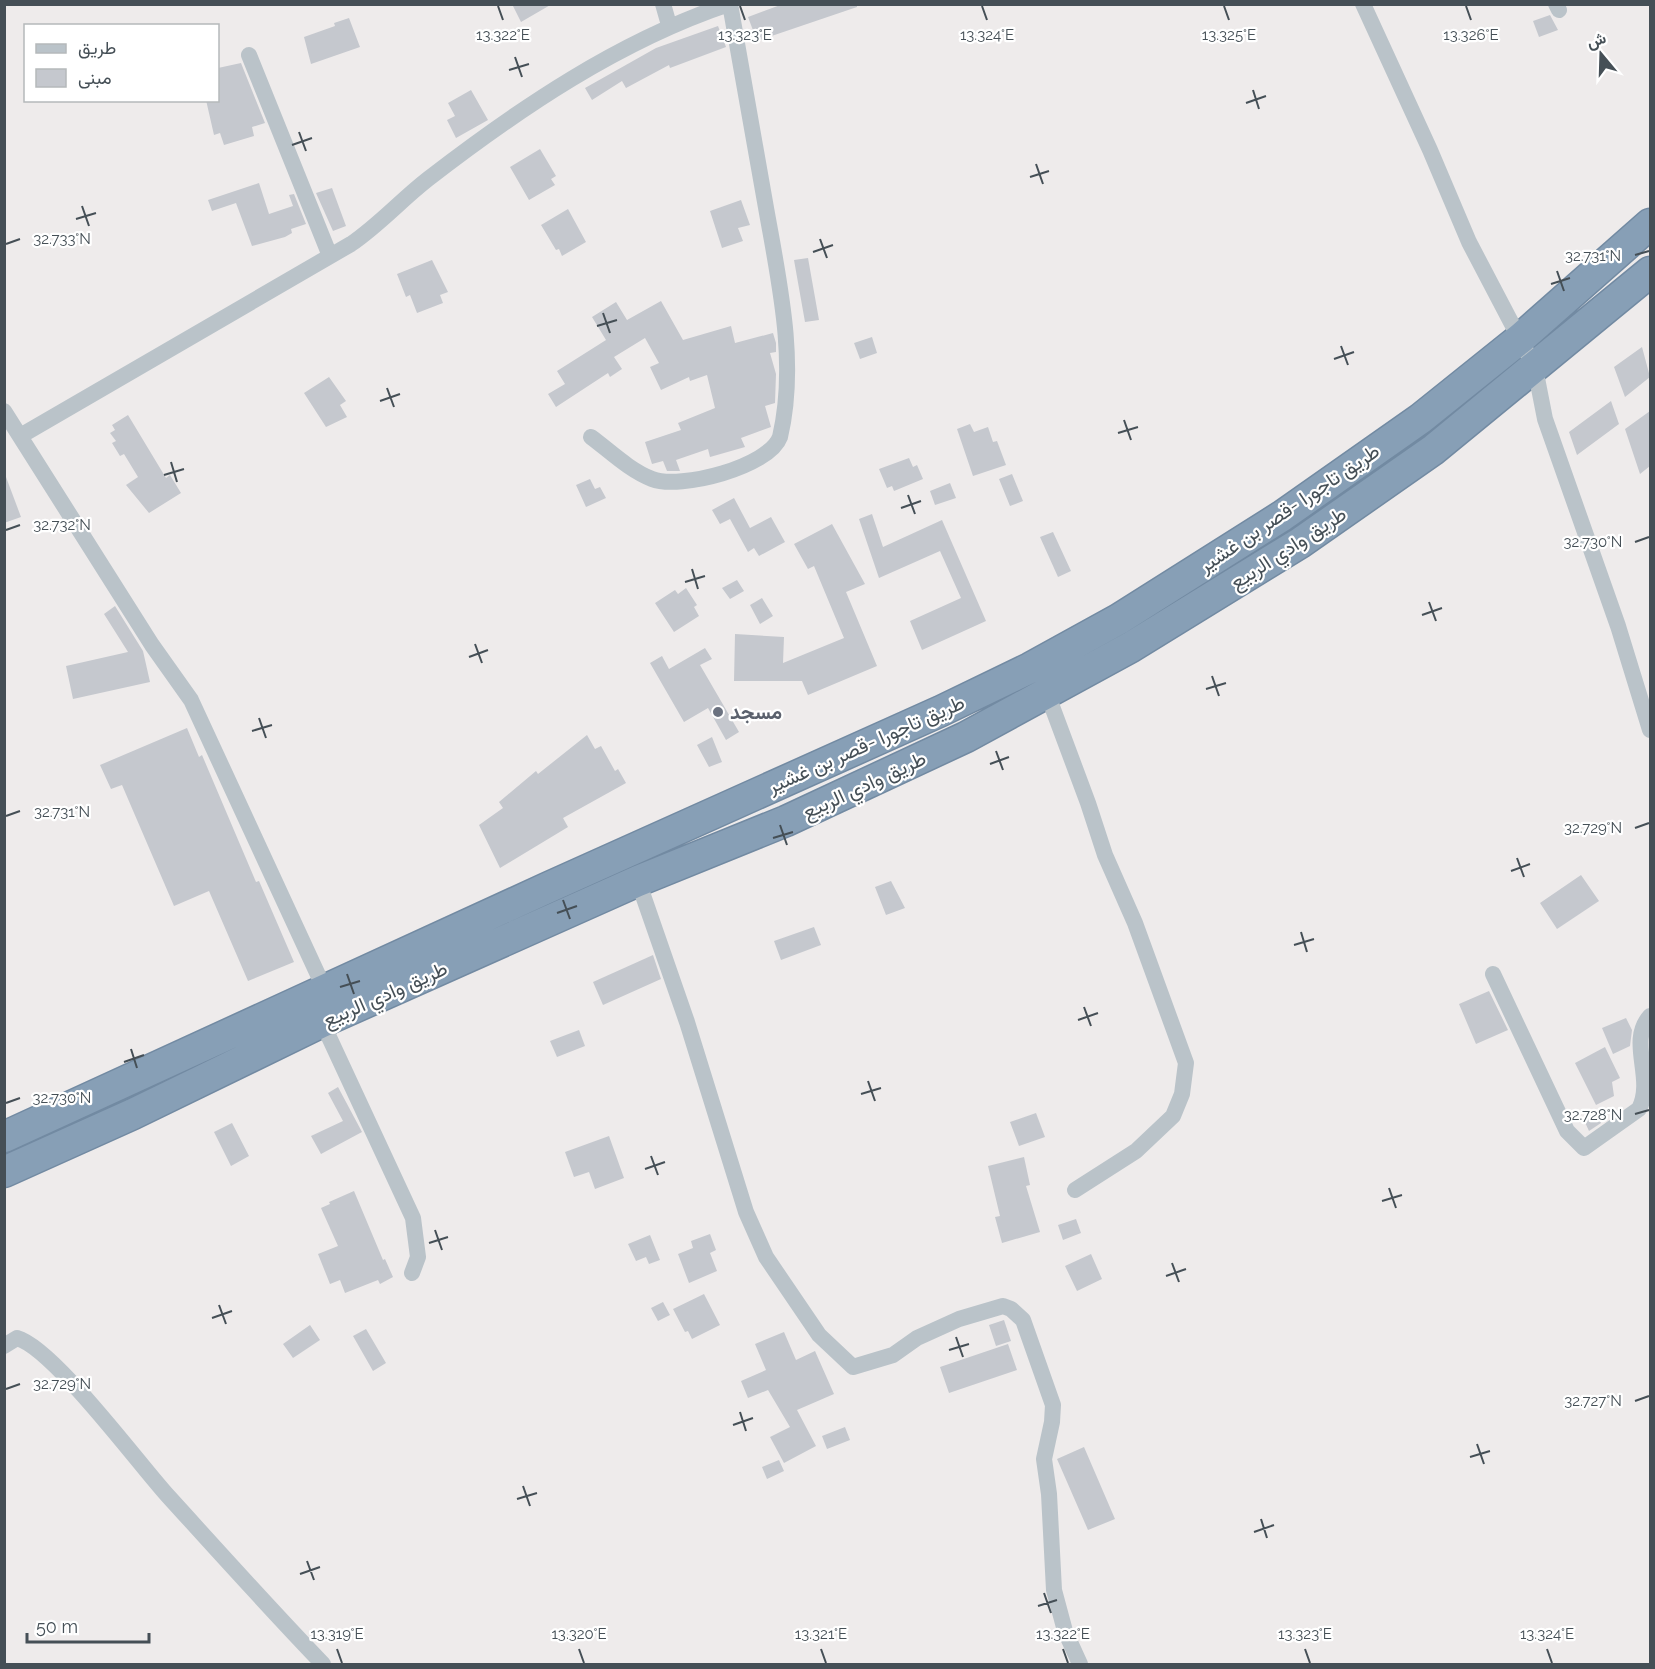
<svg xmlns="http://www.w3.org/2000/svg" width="1655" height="1669" viewBox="0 0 1655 1669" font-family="Raleway,Vazirmatn,sans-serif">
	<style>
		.building { fill: #c5c8ce }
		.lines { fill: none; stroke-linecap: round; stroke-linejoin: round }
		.highway-casing { stroke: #728aa2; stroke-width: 33 }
		.street { stroke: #bac3c9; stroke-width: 16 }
		.highway { stroke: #879fb6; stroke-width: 30 }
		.ticks { fill: none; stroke: #454f56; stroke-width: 2 }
		.worship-dot { fill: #6b7280; stroke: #fff; stroke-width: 2 }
		.labels { text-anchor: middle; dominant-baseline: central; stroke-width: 4.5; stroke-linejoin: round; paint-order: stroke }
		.street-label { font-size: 20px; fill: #454f56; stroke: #fff }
		.worship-label { font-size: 20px; font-weight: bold; fill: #5b616d; stroke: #fff; text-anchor: start }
		.ticks-label { font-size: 15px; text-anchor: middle; fill: #454f56; stroke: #fff; stroke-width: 4.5; stroke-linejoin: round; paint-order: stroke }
	</style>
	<rect width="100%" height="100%" fill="#eeebeb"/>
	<path class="building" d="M512 4H552L521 22Z
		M783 4H857V7L757 41 748 17Z
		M1550 15 1558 30 1539 37 1533 21Z
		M349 18 360 47 311 64 304 37 335 26 334 23Z
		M718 26 726 47 670 68 669 65 626 88 622 81 592 100 585 88 656 48Z
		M241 63 265 123 252 127 254 136 224 145 220 133 214 135 206 100H218V68Z
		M471 90 488 120 456 138 447 120 455 116 448 103Z
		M540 149 556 176 551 179 555 185 529 200 510 167Z
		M259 183 269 214 293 206 289 195 294 194 306 224 291 229 292 233 285 237 252 246 236 203 212 211 208 200Z
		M332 188 346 226 333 231 316 193Z
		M741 200 750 225 738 228 743 241 722 248 710 211Z
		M568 209 586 242 562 256 559 249 556 250 541 225Z
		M808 258 819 320 805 322 794 260Z
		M432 260 448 292 440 295 443 303 417 313 410 295 406 297 397 274Z
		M661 301 683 340 731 326 735 343 773 333 776 343V352L770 353 776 374 775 403 765 406 771 427 741 438 745 447 710 457 708 449 676 460 680 471H667L663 461 652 464 645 442 681 430 678 423 715 408 707 375 690 381 689 377 661 390 650 367 659 363 645 338 614 357 622 369 610 377 608 373 556 407 548 394 565 384 557 371 606 340 592 317 616 302 627 320Z
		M872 337 877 353 860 359 854 343Z
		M1642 347 1650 377 1625 397 1614 367Z
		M329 377 346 401 340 405 347 417 326 427 304 393Z
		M1611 401 1619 424 1577 455 1569 432Z
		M1650 411V466L1640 474 1625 429Z
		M128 415 166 478 170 475 181 493 149 513 126 485 138 477 124 454 120 456 112 443 116 441 110 433 115 430 112 425Z
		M970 424 974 432 988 427 993 442 997 441 1006 465 973 476 957 429Z
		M909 458 913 467 917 465 923 479 894 491 892 486 887 488 879 469Z
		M1012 474 1023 501 1010 506 999 479Z
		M6 477 21 517 4 523V478Z
		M590 479 595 489 600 487 606 498 586 507 576 485Z
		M950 483 956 498 935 505 930 491Z
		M734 498 750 528 771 517 785 542 759 556 754 548 748 552 730 519 720 524 712 510Z
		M872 514 883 547 942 520 986 621 922 650 910 621 961 598 940 551 879 578 859 519Z
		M832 524 865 584 846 592 877 666 808 695 802 681H734L735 634 784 637 783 663 844 638 814 566 808 569 794 544Z
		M1053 532 1071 571 1058 577 1040 537Z
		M737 580 744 591 730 599 722 588Z
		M686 588 697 605 694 607 699 616 674 632 655 603 675 590 678 594Z
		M762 598 773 616 760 624 750 605Z
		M115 606 143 651 150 682 73 699 66 666 128 652 104 614Z
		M705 648 712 659 700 665 739 732 726 740 708 708 684 722 650 663 662 656 669 669Z
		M187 728 199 757 202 755 256 882 259 881 294 962 248 981 209 891 174 906 122 785 111 789 100 765Z
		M587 735 595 749 601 746 615 771 618 769 626 783 563 818 568 827 500 868 479 825 503 808 499 802 536 771 538 774Z
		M712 737 722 762 709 767 697 745Z
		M1581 875 1599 901 1557 929 1540 903Z
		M891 881 905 908 886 915 875 887Z
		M814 927 821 945 781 960 774 941Z
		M653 955 661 979 603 1005 593 982Z
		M1489 991 1508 1030 1476 1044 1459 1004Z
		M1626 1018 1632 1030 1630 1046 1613 1054 1602 1028Z
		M579 1030 585 1046 557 1057 550 1041Z
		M1605 1047 1620 1078 1612 1082 1614 1096 1596 1105 1575 1063Z
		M338 1087 362 1132 321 1154 311 1136 343 1121 328 1093Z
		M1596 1112 1601 1123 1589 1131 1583 1118Z
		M1036 1113 1045 1137 1019 1146 1010 1122Z
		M232 1123 249 1156 231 1166 214 1132Z
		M609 1136 624 1178 595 1189 589 1172 574 1177 565 1152Z
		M1024 1157 1030 1185 1026 1186 1040 1232 1002 1243 995 1217 1000 1216 988 1166Z
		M354 1191 383 1260 385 1259 393 1277 380 1284 378 1280 345 1293 340 1280 330 1284 318 1254 338 1246 321 1208 330 1204 329 1202Z
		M1076 1219 1081 1233 1063 1240 1058 1225Z
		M710 1234 716 1250 710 1253 717 1271 689 1283 678 1254 693 1248 691 1241Z
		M650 1235 660 1260 649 1264 646 1257 636 1261 628 1244Z
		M1091 1254 1102 1279 1077 1291 1065 1266Z
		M704 1294 720 1325 692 1339 688 1331 685 1332 673 1309Z
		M663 1302 670 1315 658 1321 651 1308Z
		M1004 1320 1011 1341 996 1346 989 1325Z
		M310 1325 320 1340 293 1358 283 1344Z
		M366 1329 386 1363 373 1371 353 1336Z
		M784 1332 796 1360 815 1351 834 1394 797 1410 816 1446 784 1463 770 1437 790 1427 768 1390 748 1398 741 1381 766 1370 755 1344Z
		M1008 1344 1017 1370 949 1393 940 1367Z
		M845 1427 850 1440 827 1449 822 1436Z
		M1084 1447 1115 1519 1088 1530 1057 1459Z
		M779 1460 784 1471 767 1479 762 1467Z"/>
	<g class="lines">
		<g class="highway-casing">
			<path id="highway" d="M4 1137 547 888 941 711 1030 668 1119 619 1282 516 1420 419 1521 338 1650 224
				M4 1172 133 1114 322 1022 638 881 786 821 966 737 1131 647 1300 543 1433 450 1650 272"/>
		</g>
		<path class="street" d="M663 4 669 25
			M1363 4 1430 150 1469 242 1535 368 1545 419 1618 626 1650 730
			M1556 4 1559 10
			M249 55 330 256
			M4 411 152 645 191 700 325 990
			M22 435 351 244C379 225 401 200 428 179 520 108 619 41 729 4
			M591 437C610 451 629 470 652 479 680 490 769 467 780 437 798 361 778 277 765 202 753 136 742 70 730 4
			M1047 693 1088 803 1105 855 1135 923 1186 1063 1182 1094 1173 1116 1136 1151 1075 1190
			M638 881 687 1022 746 1212 766 1257 819 1335 853 1367 893 1355 917 1338 959 1319 1003 1306 1011 1309 1023 1320 1053 1405 1052 1422 1044 1459 1049 1494 1054 1590 1065 1631 1080 1664
			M1493 974 1567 1131 1584 1148 1639 1109C1655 1078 1627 1042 1650 1016
			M322 1022 413 1218 418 1257 412 1273
			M4 1346 17 1338C53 1348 138 1463 168 1496 219 1552 270 1609 323 1664"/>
		<use href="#highway" class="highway"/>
	</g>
	<path class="ticks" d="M498 6 503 20M740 6 745 20M982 6 987 20M1224 6 1229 20M1466 6 1471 20M515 57 522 77M509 70 529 64M1253 90 1259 109M1246 103 1266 96M299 132 306 151M292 145 312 138M1036 164 1043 184M1030 177 1049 171M82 206 89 226M76 219 96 213M820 239 827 258M6 244 20 239M813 252 833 245M1635 255 1649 251M1557 271 1564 291M1551 284 1570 278M603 313 610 333M597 326 617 320M1341 346 1348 365M1334 359 1354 352M387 388 394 407M380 401 400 394M1124 420 1131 440M1118 433 1138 427M171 462 177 482M164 475 184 469M908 495 915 514M901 508 921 501M6 530 20 525M1635 542 1649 537M692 569 698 589M685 582 705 576M1429 602 1436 621M1422 615 1442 608M475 644 482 663M469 657 488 650M1212 676 1219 696M1206 689 1226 683M259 718 266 738M252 731 272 725M996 751 1003 770M990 764 1009 757M6 816 20 811M780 825 787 845M1635 828 1649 823M773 838 793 832M1517 858 1524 877M1511 871 1530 864M563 900 570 919M557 913 577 906M1301 932 1307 952M1294 945 1314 939M347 974 354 994M340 987 360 981M1084 1007 1091 1026M1078 1020 1098 1013M131 1049 137 1068M124 1062 144 1055M868 1081 875 1101M861 1094 881 1088M6 1103 20 1098M1635 1114 1649 1110M651 1156 658 1175M645 1169 665 1162M1389 1188 1396 1208M1382 1201 1402 1195M435 1230 442 1250M429 1243 448 1237M1172 1263 1179 1282M1166 1276 1186 1269M219 1305 226 1324M212 1318 232 1311M956 1337 963 1357M949 1350 969 1344M6 1389 20 1384M1635 1401 1649 1396M740 1412 746 1431M733 1425 753 1418M1477 1444 1484 1464M1470 1457 1490 1451M523 1486 530 1506M517 1499 537 1493M1261 1519 1267 1538M1254 1532 1274 1525M307 1561 314 1580M300 1574 320 1567M1044 1593 1051 1613M1038 1606 1057 1600M337 1649 342 1663M579 1649 584 1663M821 1649 826 1663M1063 1649 1068 1663M1305 1649 1310 1663M1547 1649 1552 1663"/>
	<circle class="worship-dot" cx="718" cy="712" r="6"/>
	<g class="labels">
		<g class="street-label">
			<text transform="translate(1289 508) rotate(-34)">طريق تاجورا -قصر بن غشير</text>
			<text transform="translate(1288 548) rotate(-33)">طريق وادي الربيع</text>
			<text transform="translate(866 744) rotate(-24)">طريق تاجورا -قصر بن غشير</text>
			<text transform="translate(864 785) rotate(-25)">طريق وادي الربيع</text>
			<text transform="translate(385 994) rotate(-24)">طريق وادي الربيع</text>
		</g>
		<g class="worship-label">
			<text x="730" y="712">مسجد</text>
		</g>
	</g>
	<g class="ticks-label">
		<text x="503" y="40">13.322°E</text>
		<text x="745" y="40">13.323°E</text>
		<text x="987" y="40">13.324°E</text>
		<text x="1229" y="40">13.325°E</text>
		<text x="1471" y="40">13.326°E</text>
		<text x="62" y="244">32.733°N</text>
		<text x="1593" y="261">32.731°N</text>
		<text x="62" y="530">32.732°N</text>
		<text x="1593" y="547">32.730°N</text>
		<text x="62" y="817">32.731°N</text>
		<text x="1593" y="833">32.729°N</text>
		<text x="62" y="1103">32.730°N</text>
		<text x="1593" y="1120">32.728°N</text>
		<text x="62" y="1389">32.729°N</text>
		<text x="1593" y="1406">32.727°N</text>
		<text x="337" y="1639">13.319°E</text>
		<text x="579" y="1639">13.320°E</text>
		<text x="821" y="1639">13.321°E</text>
		<text x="1063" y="1639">13.322°E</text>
		<text x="1305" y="1639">13.323°E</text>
		<text x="1547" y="1639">13.324°E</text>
	</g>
	<rect width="1655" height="1669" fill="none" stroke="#454f56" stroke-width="12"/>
	<rect x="24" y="24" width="195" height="78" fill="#ffffff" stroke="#b5b9bb" stroke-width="1.5"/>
	<rect x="36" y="44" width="30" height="9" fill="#bac3c9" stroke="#b5b9bb" stroke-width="1.5"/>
	<text x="78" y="54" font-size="18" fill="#454f56">طريق</text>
	<rect x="36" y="69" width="30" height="18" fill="#c5c8ce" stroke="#b5b9bb" stroke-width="1.5"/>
	<text x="78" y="84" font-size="18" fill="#454f56">مبنى</text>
	<g transform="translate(1601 54) rotate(341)" stroke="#ffffff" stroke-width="4.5" paint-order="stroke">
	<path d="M0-4.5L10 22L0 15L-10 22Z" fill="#454f56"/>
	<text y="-9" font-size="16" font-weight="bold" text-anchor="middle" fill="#454f56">ش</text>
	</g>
	<path d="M27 1633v9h122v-9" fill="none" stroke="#454f56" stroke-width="3"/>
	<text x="36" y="1633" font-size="18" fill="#454f56" stroke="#ffffff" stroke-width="4.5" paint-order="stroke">50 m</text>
</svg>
